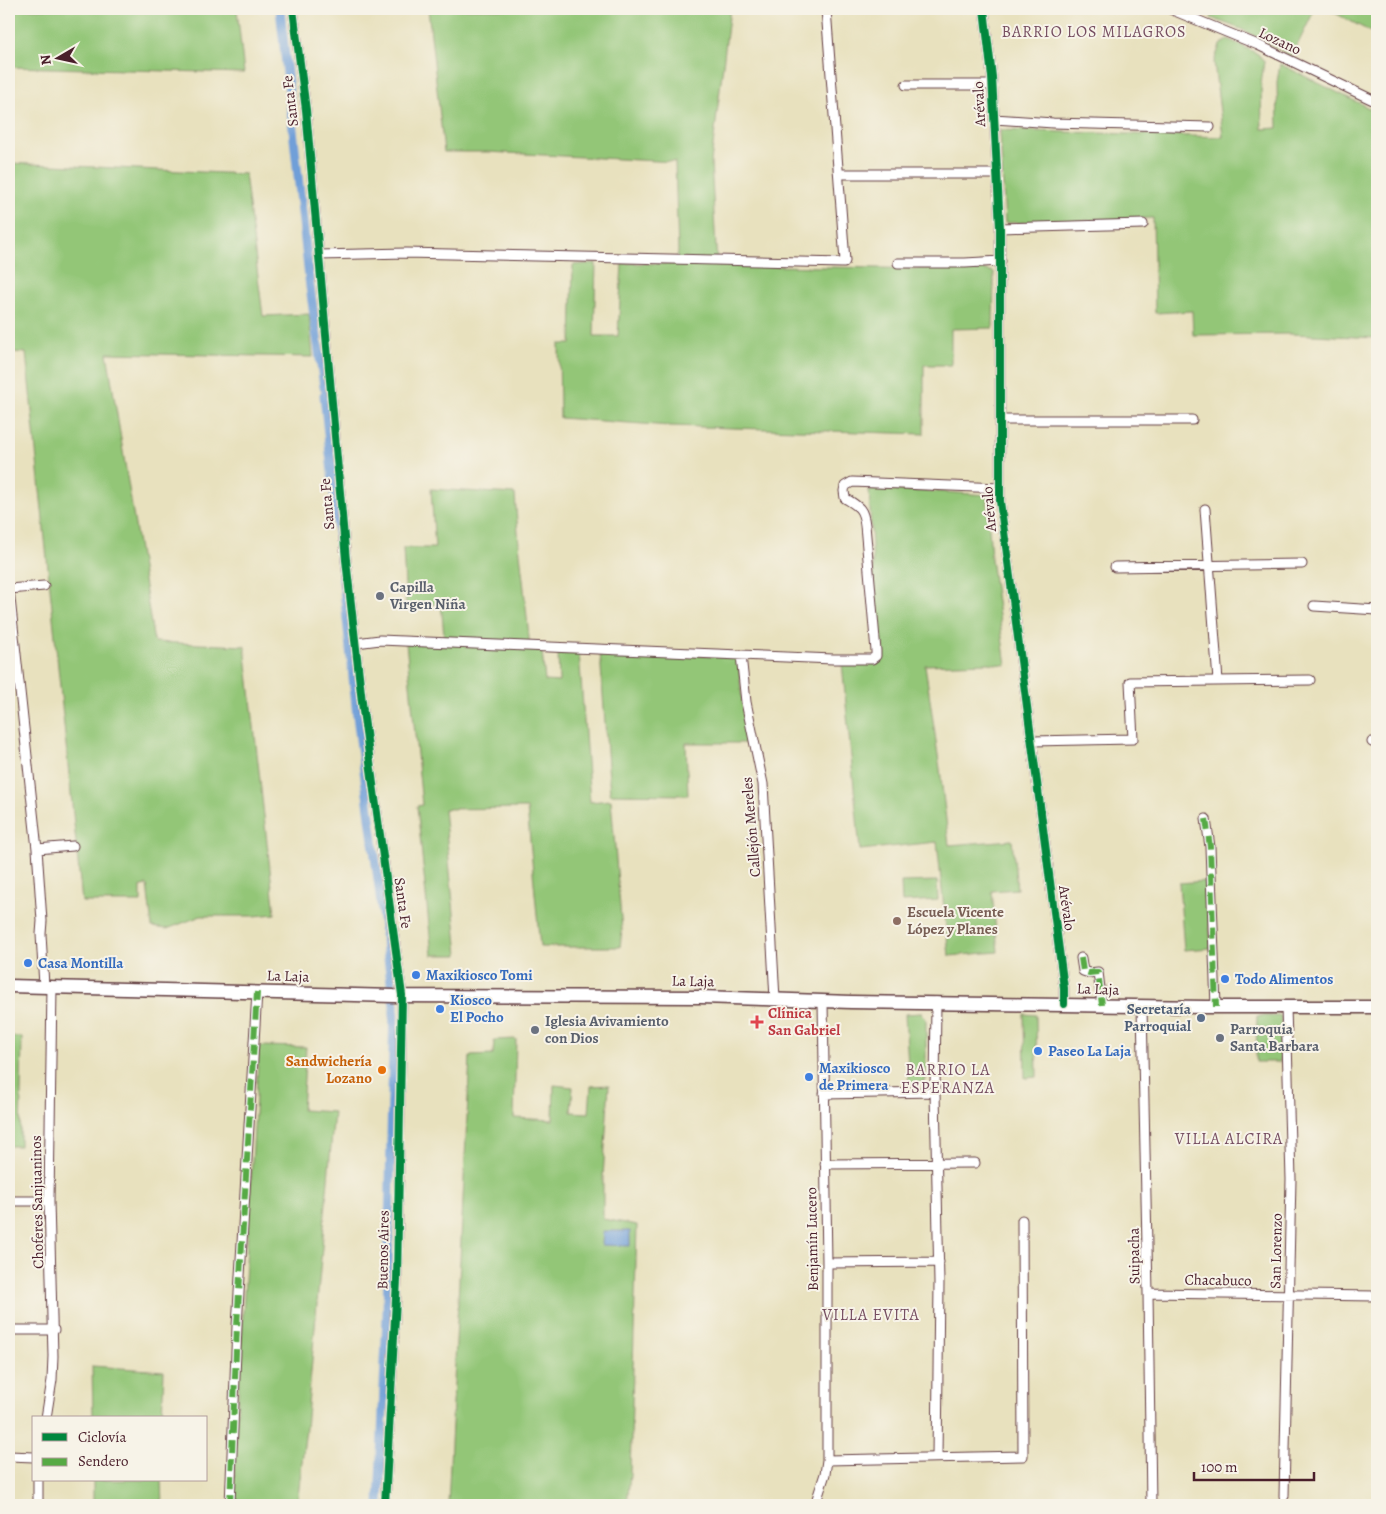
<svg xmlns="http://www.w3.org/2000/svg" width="1386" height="1514" viewBox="0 0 1386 1514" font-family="Alegreya,serif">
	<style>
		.green { fill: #93c677; stroke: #6e7251 }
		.water { fill: #6f9fd8; stroke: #5c5f82 }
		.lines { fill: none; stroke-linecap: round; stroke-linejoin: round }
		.canal { stroke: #6f9fd8; stroke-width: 9 }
		.minor-casing { stroke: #623c41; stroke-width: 11 }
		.secondary-casing { stroke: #623c41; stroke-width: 15 }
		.minor { stroke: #fff; stroke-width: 9 }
		.secondary { stroke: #fff; stroke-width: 12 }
		.quiet { stroke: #57aa44; stroke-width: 6; stroke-dasharray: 12 6; stroke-linecap: butt }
		.cycleway-casing { stroke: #f7f3e8; stroke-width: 11 }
		.cycleway { stroke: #00873e; stroke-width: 8 }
		.worship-dot { fill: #6b7280; stroke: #f7f3e8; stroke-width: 2 }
		.education-dot { fill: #8d6e63; stroke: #f7f3e8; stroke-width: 2 }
		.shop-dot { fill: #3f7fe0; stroke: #f7f3e8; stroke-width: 2 }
		.service-dot { fill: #5c6f8a; stroke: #f7f3e8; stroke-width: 2 }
		.health-dot { fill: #e0444e; stroke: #f7f3e8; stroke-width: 2 }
		.food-dot { fill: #e8710a; stroke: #f7f3e8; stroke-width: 2 }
		.labels { text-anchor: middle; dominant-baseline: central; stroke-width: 4; stroke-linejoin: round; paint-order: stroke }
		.street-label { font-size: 15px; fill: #4a1f2b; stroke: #f7f3e8 }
		.worship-label { font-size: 15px; font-weight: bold; fill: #5b616d; stroke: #f7f3e8; text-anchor: start }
		.education-label { font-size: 15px; font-weight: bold; fill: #785e54; stroke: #f7f3e8; text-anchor: start }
		.shop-label { font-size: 15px; font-weight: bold; fill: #366cbe; stroke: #f7f3e8; text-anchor: start }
		.service-label { font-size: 15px; font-weight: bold; fill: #4e5e75; stroke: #f7f3e8; text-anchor: end }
		.health-label { font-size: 15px; font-weight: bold; fill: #be3a42; stroke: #f7f3e8; text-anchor: start }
		.food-label { font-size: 15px; font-weight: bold; fill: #c56008; stroke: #f7f3e8; text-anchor: end }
		.neighbourhood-label { font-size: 16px; letter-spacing: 1px; fill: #764e61; stroke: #f7f3e8 }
	</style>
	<rect width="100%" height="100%" fill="#f7f3e8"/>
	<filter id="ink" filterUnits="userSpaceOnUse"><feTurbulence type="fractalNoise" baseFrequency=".02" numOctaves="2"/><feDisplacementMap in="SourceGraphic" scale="10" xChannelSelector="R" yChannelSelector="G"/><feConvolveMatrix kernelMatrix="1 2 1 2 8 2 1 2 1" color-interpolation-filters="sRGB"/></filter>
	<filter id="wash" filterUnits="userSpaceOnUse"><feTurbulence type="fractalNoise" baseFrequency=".0096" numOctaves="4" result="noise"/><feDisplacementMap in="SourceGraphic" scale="20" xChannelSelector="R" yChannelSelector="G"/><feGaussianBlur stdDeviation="1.12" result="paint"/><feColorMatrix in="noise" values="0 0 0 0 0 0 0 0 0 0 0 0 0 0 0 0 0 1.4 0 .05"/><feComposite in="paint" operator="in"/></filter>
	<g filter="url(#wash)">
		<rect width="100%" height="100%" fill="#e8e1be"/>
		<path class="green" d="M9 9H237L244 73 9 67Z
			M428 9H730L711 162 717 265 986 270 994 272 993 328 951 329V365H924V434L670 426 560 418 559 344H571L573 265 596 263 594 336H618L622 263 676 264 678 251 675 162 488 152H444Z
			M1214 9H1315L1292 56 1241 29 1211 18Z
			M1327 9H1377V35Z
			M1228 39 1258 54 1264 61 1261 85 1262 129 1278 128 1277 82 1280 64 1377 112V338L1292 334 1193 335 1192 311 1155 313 1153 218 1005 223 1000 130 1223 137 1214 62 1220 45Z
			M9 163 245 174 263 316 309 314 313 357 107 353 154 642 245 646 275 914 254 916H201L167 929 152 927 147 885 141 886V902H82L26 353 11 352 9 334Z
			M431 489 515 494C518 546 526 598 530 650L542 651 545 681 559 682 558 652H579L590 802 611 800 622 930 620 947H540L527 808 444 809 458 955H432L417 806 422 805 406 643 445 645 441 604 406 605 403 548H435Z
			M869 490 943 492 987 495 991 559 1006 665 988 663 925 665 940 769 949 845 1012 840 1017 889 992 891 998 952 949 956 937 842 860 850 842 663H871L878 661Z
			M600 653 738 657 746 743H686L688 795 610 794Z
			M937 881 938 900 902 902 901 882Z
			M1207 881 1211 948 1184 950 1179 883Z
			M922 1013 926 1019V1080L920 1083 909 1084 905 1014Z
			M1024 1014 1036 1015 1037 1077 1025 1078Z
			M1257 1016H1281L1280 1062H1256Z
			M9 1037H22L20 1146H9Z
			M516 1039 514 1118 553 1120 554 1085 573 1087 571 1112 589 1113 591 1086 609 1085 603 1177V1219L637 1225 630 1475 627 1505H448L470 1056 493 1055 494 1040Z
			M259 1046 306 1047 302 1110 334 1112 306 1428 297 1505H234L235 1447Z
			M92 1366 164 1371 162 1418H93Z
			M93 1480H161L162 1505H93Z
			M963 1501V1505H897L896 1503Z"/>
		<path class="water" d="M603 1231H630V1246L602 1245Z"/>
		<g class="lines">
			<path class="canal" d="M280 9 310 287 324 387
				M324 395 357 716 394 1005 387 1315 379 1505"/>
		</g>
	</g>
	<g filter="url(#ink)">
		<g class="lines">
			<g class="minor-casing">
				<path id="minor" d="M293 9 306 110 346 560 363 711 402 995 397 1280 385 1505
					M984 9 992 77 1000 228V501L1064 988V1004
					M1170 9 1258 45 1377 102
					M906 85H992
					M994 119 1053 123 1210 127
					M839 174H997
					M1000 228 1143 224
					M319 255 406 253 844 263 845 261 826 9
					M898 263H965L1001 261
					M1000 420H1192
					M1205 509 1218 681
					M1115 567 1302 564
					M9 589 37 849 42 921 41 934 44 986
					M9 589 44 586
					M1314 606 1377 610
					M356 643 380 640 833 659H872L876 656V651L865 525C863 508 859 507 845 498L844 491 845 486 852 482 1000 488
					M741 655 746 702 763 784 775 999
					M1032 741 1133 739 1130 682 1310 680
					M1372 742 1377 743
					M1206 819 1210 847 1216 1007
					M37 849 73 846
					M1081 958 1083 971 1089 973 1098 972 1102 1005
					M936 1002 935 1092 939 1283 937 1457
					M1142 1007 1148 1293 1151 1505
					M824 1094 935 1092
					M825 1164 975 1163
					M9 1201H49
					M827 1263 939 1262
					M1148 1293 1377 1296
					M9 1330H54
					M46 1418 52 1380 53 1356 49 1201 52 986
					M9 1456 34 1457
					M827 1460 1023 1456 1022 1220
					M1284 1496 1291 1179 1286 1007
					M38 1505V1480
					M230 1505 237 1326 257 992
					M815 1505 825 1474 827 1460V1263L823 1001"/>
			</g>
			<g class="secondary-casing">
				<path id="secondary" d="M9 986 394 996 701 997 851 1002 1205 1007H1377"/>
			</g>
			<use href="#minor" class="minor"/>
			<use href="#secondary" class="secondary"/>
			<path class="quiet" d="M1206 819 1210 847 1216 1007
				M1081 958 1083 971 1089 973 1098 972 1102 1005
				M230 1505 237 1326 257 992"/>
			<g class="cycleway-casing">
				<path id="cycleway" d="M293 9 306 110 346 560 363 711 402 995 397 1280 385 1505
					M984 9 992 77 1000 228V501L1064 988V1004"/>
			</g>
			<use href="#cycleway" class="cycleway"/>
		</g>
	</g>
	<g class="worship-dot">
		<circle cx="380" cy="596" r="5"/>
		<circle cx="535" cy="1030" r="5"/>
		<circle cx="1220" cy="1038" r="5"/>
	</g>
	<circle class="education-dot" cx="897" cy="921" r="5"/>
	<g class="shop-dot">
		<circle cx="28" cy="963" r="5"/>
		<circle cx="416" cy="975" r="5"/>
		<circle cx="1225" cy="979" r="5"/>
		<circle cx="440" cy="1009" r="5"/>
		<circle cx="1038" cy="1051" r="5"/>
		<circle cx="809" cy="1077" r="5"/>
	</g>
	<circle class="service-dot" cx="1201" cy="1018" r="5"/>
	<path class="health-dot" d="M754.5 1014.5h5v5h5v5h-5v5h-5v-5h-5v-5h5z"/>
	<circle class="food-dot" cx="382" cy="1070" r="5"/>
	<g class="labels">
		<g class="street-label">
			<text transform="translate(1280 41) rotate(25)">Lozano</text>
			<text transform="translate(290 101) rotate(-97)">Santa Fe</text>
			<text transform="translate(979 104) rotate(-93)">Arévalo</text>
			<text transform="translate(327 504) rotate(-95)">Santa Fe</text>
			<text transform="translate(989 509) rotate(-95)">Arévalo</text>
			<text transform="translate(751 827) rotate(-95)">Callejón Mereles</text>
			<text transform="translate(403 903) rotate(82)">Santa Fe</text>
			<text transform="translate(1067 908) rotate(82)">Arévalo</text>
			<text transform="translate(288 976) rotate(2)">La Laja</text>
			<text transform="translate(693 981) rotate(1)">La Laja</text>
			<text transform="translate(1098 989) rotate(2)">La Laja</text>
			<text transform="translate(37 1202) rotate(-91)">Choferes Sanjuaninos</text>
			<text transform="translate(812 1239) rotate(-91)">Benjamín Lucero</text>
			<text transform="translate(383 1250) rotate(-89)">Buenos Aires</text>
			<text transform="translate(1276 1251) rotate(-89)">San Lorenzo</text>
			<text transform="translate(1134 1256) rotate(-91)">Suipacha</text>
			<text transform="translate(1218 1280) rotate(1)">Chacabuco</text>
		</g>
		<g class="worship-label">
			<text x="390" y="587">Capilla<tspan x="390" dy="17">Virgen Niña</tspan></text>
			<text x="545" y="1021">Iglesia Avivamiento<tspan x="545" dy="17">con Dios</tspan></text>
			<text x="1230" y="1029">Parroquia<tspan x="1230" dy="17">Santa Barbara</tspan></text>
		</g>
		<g class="education-label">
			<text x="907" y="912">Escuela Vicente<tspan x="907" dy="17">López y Planes</tspan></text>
		</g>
		<g class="shop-label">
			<text x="38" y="963">Casa Montilla</text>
			<text x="426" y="975">Maxikiosco Tomi</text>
			<text x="1235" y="979">Todo Alimentos</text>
			<text x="450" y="1000">Kiosco<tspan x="450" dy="17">El Pocho</tspan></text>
			<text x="1048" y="1051">Paseo La Laja</text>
			<text x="819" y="1068">Maxikiosco<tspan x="819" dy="17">de Primera</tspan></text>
		</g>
		<g class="service-label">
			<text x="1191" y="1009">Secretaría<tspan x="1191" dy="17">Parroquial</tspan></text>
		</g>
		<g class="health-label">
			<text x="768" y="1013">Clínica<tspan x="768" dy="17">San Gabriel</tspan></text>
		</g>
		<g class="food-label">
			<text x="372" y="1061">Sandwichería<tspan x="372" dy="17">Lozano</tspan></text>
		</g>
		<g class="neighbourhood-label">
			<text x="1094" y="32">BARRIO LOS MILAGROS</text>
			<text x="948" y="1070">BARRIO LA<tspan x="948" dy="18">ESPERANZA</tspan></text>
			<text x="1229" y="1139">VILLA ALCIRA</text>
			<text x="871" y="1315">VILLA EVITA</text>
		</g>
	</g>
	<rect width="1386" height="1514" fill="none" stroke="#f7f3e8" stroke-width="30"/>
	<rect x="32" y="1416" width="175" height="65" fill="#f7f3e8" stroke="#b29e9c"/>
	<rect x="42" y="1433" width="25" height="8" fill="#00873e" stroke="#b29e9c"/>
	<text x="78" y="1442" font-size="15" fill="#4a1f2b">Ciclovía</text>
	<rect x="42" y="1458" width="25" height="8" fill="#57aa44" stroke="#b29e9c"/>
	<text x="78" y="1466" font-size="15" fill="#4a1f2b">Sendero</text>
	<g transform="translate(58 58) rotate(261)" stroke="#f7f3e8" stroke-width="4" paint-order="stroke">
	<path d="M0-4L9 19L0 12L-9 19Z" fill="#4a1f2b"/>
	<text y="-8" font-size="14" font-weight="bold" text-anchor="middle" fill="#4a1f2b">N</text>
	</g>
	<path d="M1194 1472v8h120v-8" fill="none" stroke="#4a1f2b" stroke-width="2.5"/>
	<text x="1201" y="1472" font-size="15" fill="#4a1f2b" stroke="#f7f3e8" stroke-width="4" paint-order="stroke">100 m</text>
</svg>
